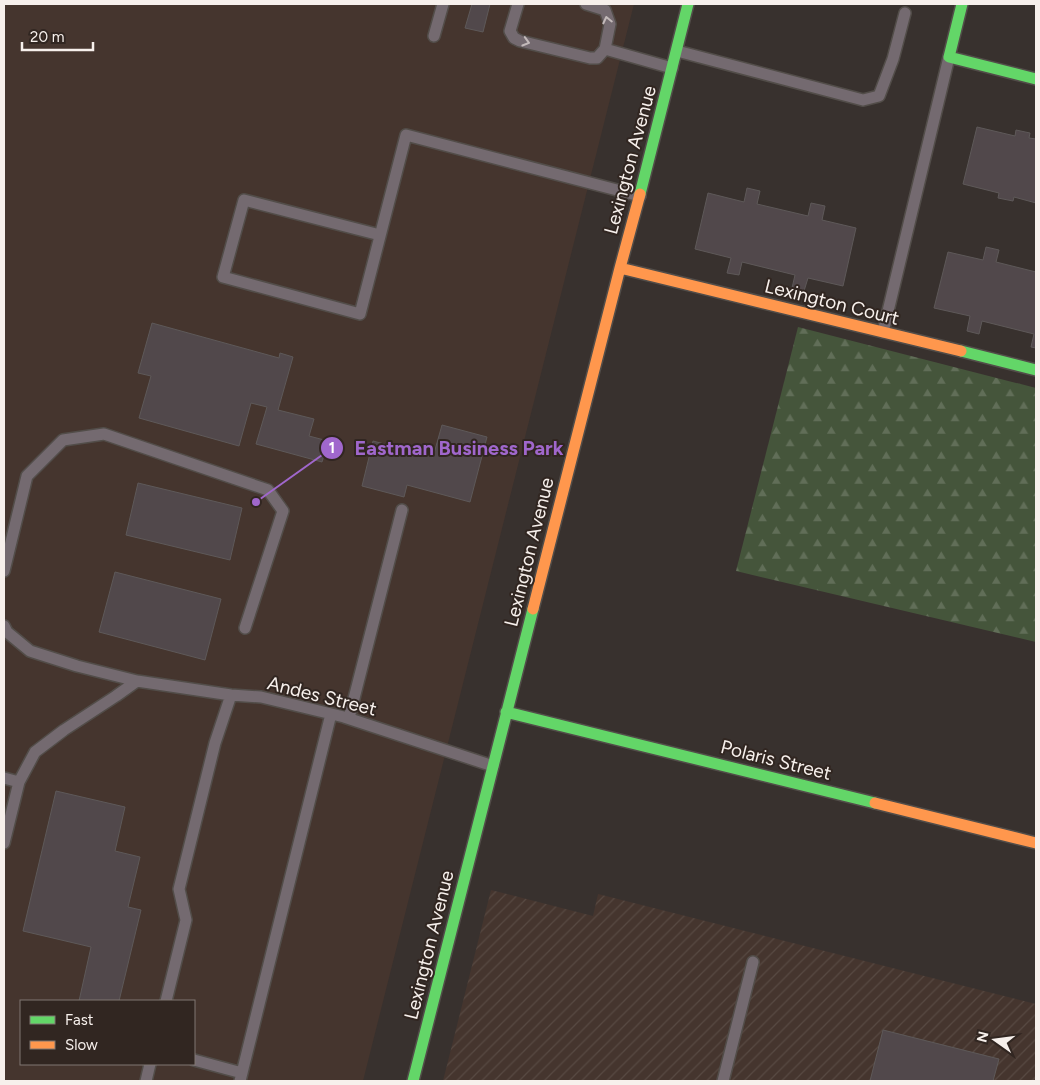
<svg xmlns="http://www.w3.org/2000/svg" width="1040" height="1085" viewBox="0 0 1040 1085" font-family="Figtree,sans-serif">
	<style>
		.built { fill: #45352e; fill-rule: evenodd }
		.industrial { fill: url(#industrial-furrows) }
		.forest { fill: url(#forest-firs) }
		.building { fill: #51484b; stroke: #5e5959 }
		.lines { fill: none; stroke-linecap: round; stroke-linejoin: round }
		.lane-casing { stroke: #524d49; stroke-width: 14 }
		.fast-casing { stroke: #524d49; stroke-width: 14 }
		.slow-casing { stroke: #524d49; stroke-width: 14 }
		.lane { stroke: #746a70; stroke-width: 11 }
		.fast { stroke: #63d668; stroke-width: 11 }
		.slow { stroke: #ff974d; stroke-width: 11 }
		.oneway { stroke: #c3baba }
		.labels { text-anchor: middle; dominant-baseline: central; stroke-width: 4; stroke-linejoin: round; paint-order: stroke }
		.street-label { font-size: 19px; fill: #f7f0ec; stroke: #312621 }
		.leader { fill: none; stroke: #a067cc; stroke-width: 2 }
		.callout-dot { fill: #a067cc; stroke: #312621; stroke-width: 2 }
		.mark-label { font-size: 15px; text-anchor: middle; font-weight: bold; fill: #fff }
		.callout-label { font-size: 20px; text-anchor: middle; font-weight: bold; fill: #a067cc; stroke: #312621; stroke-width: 4; stroke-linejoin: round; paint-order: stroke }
	</style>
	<defs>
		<pattern id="industrial-furrows" width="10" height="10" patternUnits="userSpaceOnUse" patternTransform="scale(1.25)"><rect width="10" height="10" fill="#45352e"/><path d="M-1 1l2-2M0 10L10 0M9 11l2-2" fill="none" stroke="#574942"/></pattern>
		<pattern id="forest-firs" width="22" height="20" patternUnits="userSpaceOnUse" patternTransform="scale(1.25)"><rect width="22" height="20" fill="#45553b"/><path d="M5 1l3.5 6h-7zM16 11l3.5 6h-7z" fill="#616e58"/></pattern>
	</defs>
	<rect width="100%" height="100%" fill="#38312e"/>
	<path class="built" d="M4 4H634L363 1081H4ZM21 1001H194V1064H21Z"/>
	<path class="industrial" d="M491 890 593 916 598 894 1036 1004V1081H443Z"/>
	<path class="forest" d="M798 327 1036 388V642L736 571Z"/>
	<path class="building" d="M472 4H490L483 32 465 28Z
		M977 127 1015 136 1016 130 1030 133 1029 138 1036 139V203L1014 197 1013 201 998 198 999 193 963 184Z
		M747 188 760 191 757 204 808 216 811 203 825 206 822 220 856 228 843 286 808 278 804 291 792 288 795 275 742 262 739 275 727 273 731 258 695 249 708 193 744 202Z
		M986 247 999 250 996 262 1036 272V348L1031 347 1034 334 982 321 979 334 967 331 970 316 934 308 948 252 983 260Z
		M152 323 279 358 280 353 293 357 278 410 314 419 309 436 328 441 322 462 256 444 267 407 251 403 239 446 139 418 151 376 138 373Z
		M442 425 487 437 470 502 407 485 404 497 362 486 373 441 433 457Z
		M138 483 242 508 230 560 126 535Z
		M115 572 221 599 205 660 99 632Z
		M56 791 125 807 115 851 140 857 128 907 141 910 119 1001H79L91 947 23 931Z
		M883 1030 999 1059 993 1081H870Z"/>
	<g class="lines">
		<g class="lane-casing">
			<path id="lane" d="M518 4 510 31 514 38 520 41 590 58H597L605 49 610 24 605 10 586 4
				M434 36 443 4
				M605 49 672 68
				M677 51 863 100 879 96 893 59 905 13
				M380 235 244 200 223 277 360 314 406 135 640 196
				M883 332 949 57
				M4 571 27 476 63 440 104 434 268 490 283 511 245 628
				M4 626 7 632 30 651 77 666 137 681 231 695 261 697 282 702 344 717 493 766
				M349 718 402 510
				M4 778 19 782
				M4 843 19 782 35 752 64 730 116 696 137 681
				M166 1001 186 920 179 889 215 743 231 695
				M194 1060 242 1073
				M146 1081 150 1064
				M240 1081 331 714
				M723 1081 753 962"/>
		</g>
		<g class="fast-casing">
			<path id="fast" d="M962 4 949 57 1036 79
				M640 194 688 4
				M961 351 1036 370
				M506 712 875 803
				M413 1081 533 609"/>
		</g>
		<g class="slow-casing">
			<path id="slow" d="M620 268 961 351
				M533 609 620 268 640 194
				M875 803 1036 843"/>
		</g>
		<use href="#lane" class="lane"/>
		<use href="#fast" class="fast"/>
		<use href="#slow" class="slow"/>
	</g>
	<defs><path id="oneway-chevron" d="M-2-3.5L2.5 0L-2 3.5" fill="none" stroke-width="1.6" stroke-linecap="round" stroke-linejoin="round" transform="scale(1.25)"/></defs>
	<g class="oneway">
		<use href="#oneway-chevron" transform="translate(607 20) rotate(-103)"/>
		<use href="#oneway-chevron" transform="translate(526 42) rotate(16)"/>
	</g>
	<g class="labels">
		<g class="street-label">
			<text transform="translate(630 160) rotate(-75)">Lexington Avenue</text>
			<text transform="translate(832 302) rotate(14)">Lexington Court</text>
			<text transform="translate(529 552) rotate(-76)">Lexington Avenue</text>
			<text transform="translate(322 696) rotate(14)">Andes Street</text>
			<text transform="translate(776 760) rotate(14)">Polaris Street</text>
			<text transform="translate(429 945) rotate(-76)">Lexington Avenue</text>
		</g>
	</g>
	<path class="leader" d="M256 502L332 448"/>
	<g class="callout-dot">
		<circle cx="256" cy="502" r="5"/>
		<circle cx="332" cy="448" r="12"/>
	</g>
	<g class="mark-label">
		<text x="332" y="453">1</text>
	</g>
	<g class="callout-label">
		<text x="459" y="455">Eastman Business Park</text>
	</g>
	<rect width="1040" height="1085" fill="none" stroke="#f7f0ec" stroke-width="10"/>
	<rect x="20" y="1000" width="175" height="65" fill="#312621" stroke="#807772"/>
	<rect x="30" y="1016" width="25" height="8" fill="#63d668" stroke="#807772"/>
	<text x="65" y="1025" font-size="15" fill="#f7f0ec">Fast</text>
	<rect x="30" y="1041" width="25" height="8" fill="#ff974d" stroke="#807772"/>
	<text x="65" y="1050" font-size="15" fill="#f7f0ec">Slow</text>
	<g transform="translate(995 1040) rotate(284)" stroke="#312621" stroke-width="4" paint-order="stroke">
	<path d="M0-4L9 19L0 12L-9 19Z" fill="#f7f0ec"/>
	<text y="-8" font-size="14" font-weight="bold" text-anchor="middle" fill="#f7f0ec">N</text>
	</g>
	<path d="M22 42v8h71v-8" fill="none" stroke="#f7f0ec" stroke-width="2.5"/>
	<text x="30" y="42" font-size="15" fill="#f7f0ec" stroke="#312621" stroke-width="4" paint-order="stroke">20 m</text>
</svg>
